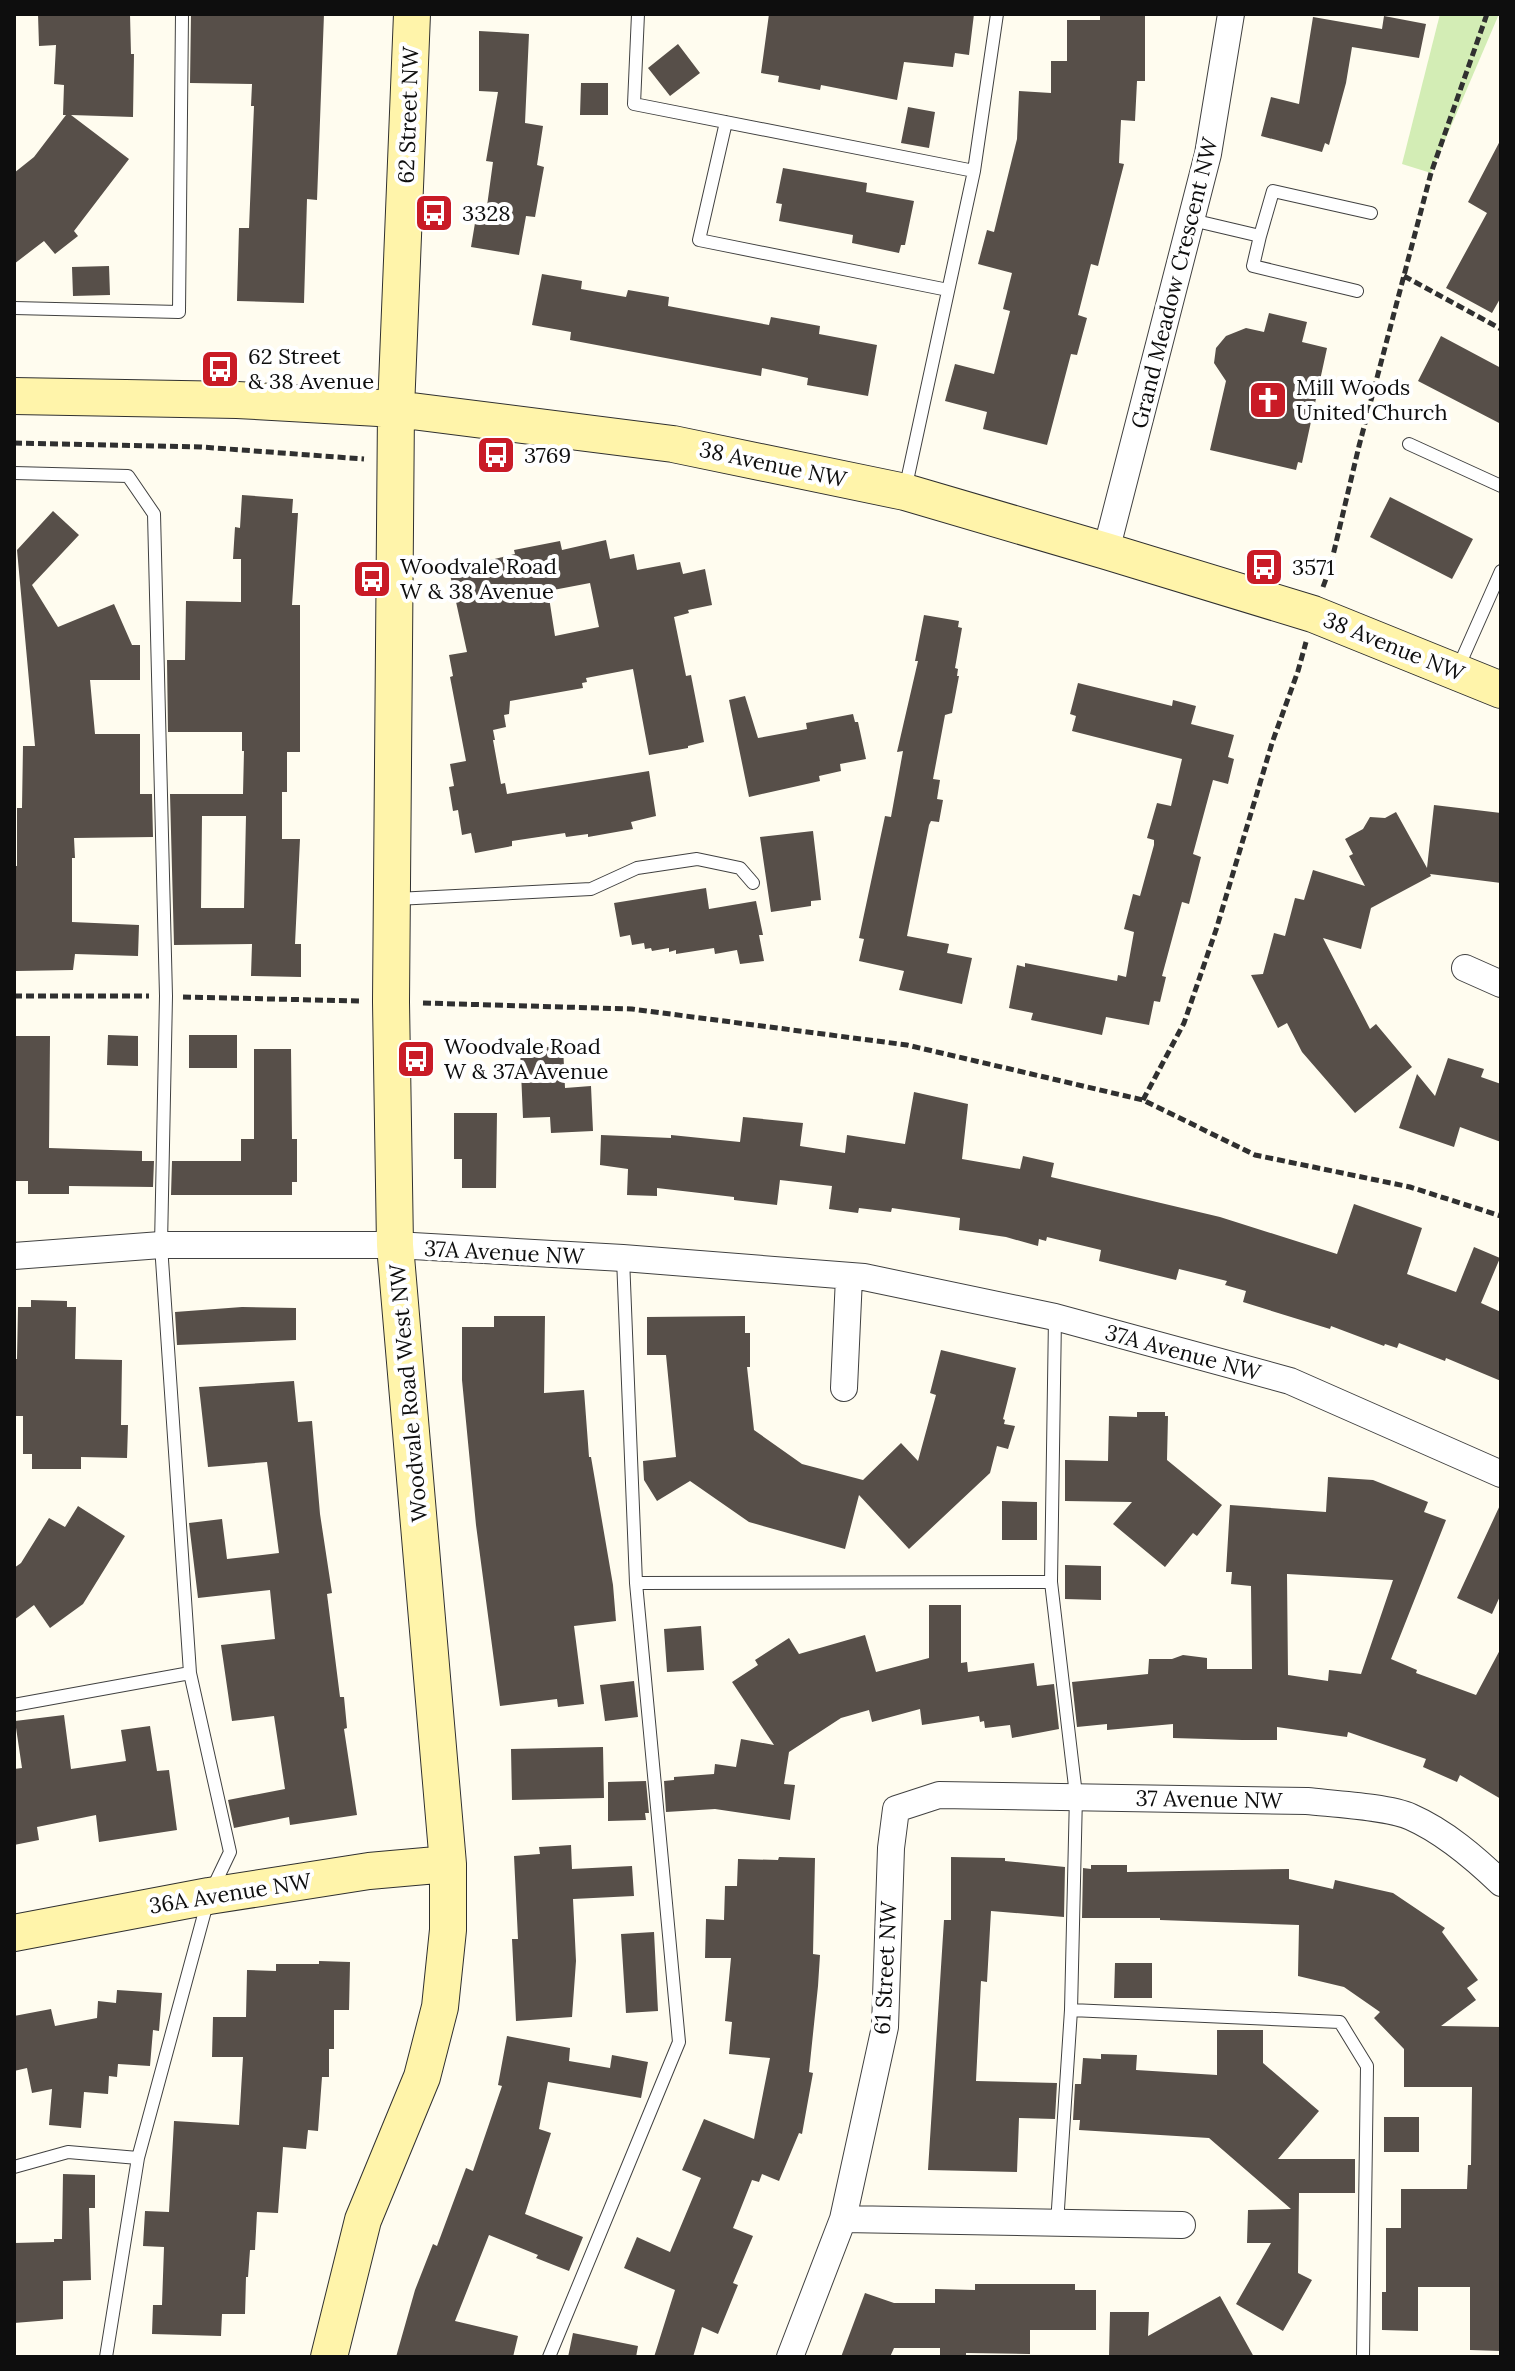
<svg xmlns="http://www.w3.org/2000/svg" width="1515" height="2371" viewBox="0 0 1515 2371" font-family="Lora,serif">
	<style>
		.green { fill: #d3edb5 }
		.building { fill: #574f49; fill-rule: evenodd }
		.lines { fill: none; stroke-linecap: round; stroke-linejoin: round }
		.lane-casing { stroke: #414141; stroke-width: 14 }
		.street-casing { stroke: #414141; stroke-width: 28 }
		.secondary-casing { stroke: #303030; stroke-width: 38 }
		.path { stroke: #303030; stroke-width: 5; stroke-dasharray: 8 4; stroke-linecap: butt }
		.lane { stroke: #fff; stroke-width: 12 }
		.street { stroke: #fff; stroke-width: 26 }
		.secondary { stroke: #fff4aa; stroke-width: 36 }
		.labels { text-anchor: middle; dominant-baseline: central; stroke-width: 8; stroke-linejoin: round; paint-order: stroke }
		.street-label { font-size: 22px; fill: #0e0e0e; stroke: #fff }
		.poi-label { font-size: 22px; fill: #0e0e0e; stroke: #fff; text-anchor: start }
	</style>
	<rect width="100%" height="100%" fill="#fffcef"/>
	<path class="green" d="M1440 14H1499L1431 173 1402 164Z"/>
	<path class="building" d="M38 14H130L131 54H134L133 117 71 115 129 159 74 231 78 236 55 254 44 241 14 264V173L34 157 66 115H63L64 85 54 84 56 45 39 46Z
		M191 14H324L317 200 307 199 304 303 237 301 239 228H249L254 106H251L252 84 190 83Z
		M769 14H974L969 55 955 53 953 67 904 62 897 100 821 85 820 90 778 82 779 76 761 73Z
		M1100 14H1145V81H1137L1135 121 1121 120 1119 163 1124 164 1098 266 1091 264 1078 315 1087 318 1077 355 1071 354 1047 445 983 429 987 412 945 401 955 364 994 374 1010 311 1003 309 1012 273 978 264 987 230 994 232 1017 139 1019 91 1051 93V61H1067V20H1100Z
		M1384 16 1426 24 1419 58 1352 47 1346 83 1329 145 1325 143 1322 152 1261 136 1271 97 1299 104 1313 17 1382 29Z
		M479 31 529 34 525 123 543 126 537 165 544 167 535 217 526 216 519 255 471 247 478 205 487 206 493 162 486 161 498 92 479 91Z
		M678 44 700 73 670 96 648 68Z
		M581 83H608V115H580Z
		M908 107 935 112 929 148 901 143Z
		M1501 139V297L1492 313 1446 288 1487 213 1468 202Z
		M783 168 867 183 866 192 914 201 905 245H901L899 253 852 243 853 235 779 221 782 204 776 203Z
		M109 266 110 295 73 296 72 267Z
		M542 274 582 281 581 289 626 297 628 290 669 297 668 306 769 325 771 317 820 326 819 334 877 345 868 396 807 385 808 378 762 368 761 376 570 340 571 332 532 325Z
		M1269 313 1307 322 1302 342 1327 348 1302 463 1298 462 1296 470 1210 450 1226 381 1214 363 1216 348 1226 336 1246 328 1264 332Z
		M1441 336 1501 368V424L1418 381Z
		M242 495 293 499 292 513H298L292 605H300V752H287V792H282V839H300L295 944H301V977L251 976 252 944 174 945 170 794H243L244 751H242V732H168L167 660H185L186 601 241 602V559H233L235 527 240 528ZM202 816H246L244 908H201Z
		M1390 497 1473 539 1452 579 1370 537Z
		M53 511 79 535 32 585 58 627 114 604 132 645H140V680H90L95 734H140V794H152L153 837 74 838 75 858H72V922L139 925 138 956 75 954 73 970 16 971 14 866H17V808H22L23 746H35L17 550Z
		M606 540 610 559 634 554 637 570 680 562 683 574 705 569 712 605 688 610 689 613 674 617 686 676 691 675 704 742 688 746V748L649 755 633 669 586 678 587 682 582 683 583 688 510 701 509 714 504 715 506 727 493 730 495 740H493L501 784 505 783 507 794 649 771 656 816 631 822 633 829 588 837V834L566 837 565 833 512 841V846L475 853 471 833 462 835 458 810 453 811 449 787 454 786 450 764 466 761 450 677 453 676 449 655 467 652 449 570 515 554 514 550 560 541 562 550ZM590 583 599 627 555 636 548 591Z
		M924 615 959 621 958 627 962 628 955 668 958 669 957 676H959L952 713 945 715 933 779 940 780 937 799 943 800 939 822 931 821 929 825 907 936 949 944 947 953 972 958 962 1004 899 990 904 971 859 961 864 939 859 938 885 816 891 817 903 751 897 752 918 661H915Z
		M1078 683 1172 706 1173 700 1196 706 1191 724 1234 735 1228 757 1234 759 1228 784 1213 780 1193 854 1201 857 1189 904 1182 902 1162 976 1166 977 1160 1002 1154 1001 1149 1025 1106 1017 1102 1035 1031 1020 1033 1013 1009 1008 1017 965 1025 967V963L1117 981 1118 975 1126 977 1134 932 1124 929 1133 894 1140 896 1154 845V840L1147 838 1157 803 1171 806 1182 759 1072 731 1076 716 1070 714Z
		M745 696 758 738 807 729 806 723 853 714 855 722H858L866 759 840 764 841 771 819 776 820 781 749 797 729 700Z
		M1434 805 1501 813V883L1430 874 1431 876 1371 908 1361 949 1323 938 1370 1029 1376 1024 1412 1067 1355 1113 1302 1052 1287 1023 1278 1028 1251 975 1263 974 1274 933 1285 936 1295 898 1304 900 1313 870 1365 886 1349 856 1353 854 1345 839 1363 829 1370 817 1385 818 1396 812 1427 868Z
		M813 831 821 900 811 901V906L771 912 760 837Z
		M706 888 709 909 756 901 763 935H759L764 961 740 964 737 950 715 954 714 948 676 954V950L669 952V948L652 951 651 948 645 949 644 943 632 945 630 935 620 937 614 903Z
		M108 1035 138 1036V1066L107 1065Z
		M189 1035H237V1068H189Z
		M14 1036H50L49 1148 142 1151V1161H154L153 1187 69 1186V1194H28V1181H14Z
		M563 1046 565 1088 591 1086 593 1131 551 1133 550 1117 523 1118 520 1049Z
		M254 1049H291L292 1139H297V1182H292V1195H171L172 1161H241V1139H254Z
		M1448 1058 1484 1069 1481 1077 1501 1084V1142L1460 1127 1454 1147 1399 1128 1417 1074 1435 1096Z
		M914 1092 968 1104 962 1159 1020 1169 1023 1156 1054 1163 1051 1177 1220 1217 1337 1254 1354 1204 1422 1228 1407 1274 1456 1292 1474 1247 1500 1258 1481 1303 1501 1312V1381L1446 1358 1445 1361 1399 1343 1397 1348 1385 1344 1384 1346 1331 1326 1330 1329 1243 1302 1246 1291 1225 1285 1227 1281 1179 1269 1176 1280 1099 1261 1101 1250 1047 1237 1046 1241 1039 1239 1038 1246 1006 1237 959 1230 960 1218 892 1208 891 1212 859 1208 858 1213 829 1209 832 1186 780 1180 777 1205 734 1200V1197L657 1188V1196L627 1195 628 1169 600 1165 601 1135 671 1138V1135L740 1142 743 1117 803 1123 800 1146 845 1153 847 1135 905 1144Z
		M454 1113H497L496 1188H462V1159H454Z
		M31 1300 67 1301V1307H76L75 1359 122 1360 121 1425H128L127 1458 81 1457V1469H32V1454H23V1416H14V1359H17L18 1307H31Z
		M242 1307 296 1308V1340L177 1345 175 1312Z
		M494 1316H545L544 1393 584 1390 589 1457H591L613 1585 616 1621 574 1626 584 1704 558 1707 557 1699 500 1706 476 1525 462 1380V1327H494Z
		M745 1316V1333H750V1367H747L754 1430 802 1464 863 1480 901 1443 918 1461 936 1395 930 1393 941 1350 1016 1368 1003 1419 1005 1420 1004 1424 1015 1426 1008 1449 997 1446 990 1473 909 1549 859 1495 845 1549 749 1522 690 1481 657 1501 644 1480 643 1461 676 1457 666 1355H647V1317Z
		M294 1381 298 1422 312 1421 320 1514 332 1593 327 1594 340 1697H344L347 1728 344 1729 357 1815 290 1825 289 1817 234 1828 228 1800 285 1789 274 1716 232 1721 221 1645 275 1639 270 1590 198 1598 189 1523 222 1519 227 1559 279 1553 267 1462 208 1467 199 1387Z
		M1137 1412H1165V1416H1168L1167 1460 1222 1505 1197 1536 1193 1533 1165 1567 1113 1524 1132 1502 1065 1501V1460L1108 1461 1109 1416 1137 1417Z
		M1328 1477 1373 1480 1428 1502 1424 1512 1446 1520 1391 1659 1417 1670 1416 1673 1476 1695 1501 1648V1799L1460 1775 1457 1782 1423 1767 1426 1759 1348 1732 1347 1737 1277 1727V1740H1242L1173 1738V1724L1107 1730V1724L1077 1727 1072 1682 1148 1674 1149 1659H1172L1183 1655 1207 1658V1669H1252L1251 1586 1231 1584 1232 1572H1226L1230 1505 1326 1512ZM1287 1574 1393 1580 1361 1674 1329 1670 1328 1681 1288 1675Z
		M1002 1501 1037 1502V1540H1002Z
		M1501 1503V1594L1492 1614 1457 1598Z
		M78 1506 125 1536 83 1604 50 1628 34 1605 14 1620V1568L21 1563 49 1518 65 1527Z
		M1065 1565 1101 1566V1600L1065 1599Z
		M929 1605H961V1663L967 1662 968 1672 1034 1663 1037 1686 1054 1684 1059 1729 1012 1738 1010 1725 985 1728 984 1721 980 1722 979 1716 922 1725 920 1709 872 1722 869 1710 841 1718 789 1752 784 1784 795 1785 790 1820 715 1809 666 1812 664 1781 674 1780V1777L714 1774 715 1764 736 1767 741 1739 774 1745 732 1682 758 1665 755 1660 789 1638 799 1654 865 1635 876 1672 929 1658Z
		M701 1626 704 1670 667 1672 664 1629Z
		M634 1681 638 1717 605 1721 600 1685Z
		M64 1715 71 1769 126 1761 121 1730 150 1726 157 1771 169 1770 177 1830 99 1842 96 1815 37 1827 39 1840 14 1845V1769L22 1768 15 1721Z
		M603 1747 604 1798 512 1800 511 1749Z
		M646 1781 649 1813H645L646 1820 608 1821V1782Z
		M571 1845 572 1869 632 1866 634 1896 573 1899 576 1961 572 2017 516 2021 512 1939H518L514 1856 540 1854 539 1847Z
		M779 1857 815 1858 813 1954 820 1955 818 1986 809 2072 813 2073 802 2134 799 2133 779 2181 762 2174 759 2182 752 2180 733 2228 753 2236 733 2283 738 2285 718 2334 702 2327 693 2357H654L675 2290 624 2268 637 2237 670 2252 701 2178 682 2170 704 2119 754 2139 770 2058 729 2054 732 2022 725 2021 731 1958H705L706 1919 724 1920 725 1886H737L738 1859 778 1860Z
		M951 1857 1005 1858V1861L1065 1867 1064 1917 991 1911 987 1982 981 1981 976 2081 1057 2083 1055 2119 1019 2118 1017 2172 928 2170 944 1920H951Z
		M1091 1865H1127V1872L1289 1869V1879L1333 1889 1335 1880 1393 1893 1445 1928 1442 1932 1478 1980 1467 1988 1476 2000 1441 2026 1501 2027V2351L1470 2350V2287H1418V2331L1382 2330V2292H1386V2228H1401V2189H1467L1468 2165H1471L1472 2087H1404V2049L1374 2018 1380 2012 1344 1987 1298 1976 1299 1925 1160 1920V1918H1082L1083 1868 1091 1869Z
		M654 1932 658 2011 626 2013 621 1934Z
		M319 1961 350 1962 349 2010H334V2049H329V2077H322L318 2131 308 2130 306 2149 283 2147 278 2213 257 2212 255 2250H250L248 2277H246L245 2314H222L221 2336 152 2334 153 2305H162L164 2247 143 2246 145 2211 169 2212 174 2121 239 2125 243 2057H212L213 2017H246L247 1970 276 1971V1964H319Z
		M1115 1963H1152V1998H1114Z
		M117 1990 162 1993 159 2031 153 2030 150 2066 118 2064 117 2077 109 2076 108 2094 84 2092 81 2128 49 2125 52 2089 32 2093 27 2068 14 2071V2016L51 2009 55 2026 97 2018 98 2001 116 2003Z
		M1217 2030H1263V2063L1319 2111 1278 2159H1355V2193H1299L1298 2273 1312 2280 1283 2331 1236 2304 1271 2243H1247L1248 2210 1291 2209 1209 2138 1079 2130 1080 2120H1073L1075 2084H1081L1083 2058 1101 2059V2054L1137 2055 1136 2070 1217 2075Z
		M507 2036 570 2048 569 2061 610 2068 612 2055 648 2062 641 2098 548 2082 539 2129 551 2133 525 2214 583 2237 569 2271 536 2258 538 2255 489 2235 455 2321 518 2336 513 2357H396L415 2290 433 2244 437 2246 466 2168 473 2171 502 2086 498 2085Z
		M1384 2117H1419V2152H1384Z
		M63 2174 95 2175V2208H89L91 2280 63 2281V2319L14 2323V2243L54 2242V2239H62Z
		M975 2284H1075V2290H1096V2330H1030V2354L966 2353V2357L940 2356V2348H894L890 2357H841L865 2293 894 2303H935V2289L975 2290Z
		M1220 2296 1254 2357H1109L1110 2312H1149L1148 2336Z
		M573 2333 638 2346 636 2357H568Z"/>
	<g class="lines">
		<g class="lane-casing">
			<path id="lane" d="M638 14 634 104 974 171
				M726 122 699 240 948 290
				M1192 220 1260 236 1273 191 1371 213
				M1260 236 1253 266 1357 291
				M14 308 179 312 182 14
				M1409 444 1501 486
				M14 473 128 476 154 514 166 996 161 1245 190 1673 230 1852 209 1896 138 2158 106 2357
				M905 490 974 171 997 14
				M1458 668 1501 571
				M396 899 591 889 637 868 697 859 740 868 753 883
				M1055 1317 1051 1582 1076 1795 1071 2010 1057 2224
				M636 1583 1051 1582
				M14 1705 190 1673
				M1071 2010 1340 2022 1367 2066 1363 2357
				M14 2167 68 2152 138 2158
				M549 2357 679 2042 636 1583 623 1258"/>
		</g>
		<g class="street-casing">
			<path id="street" d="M1106 551 1208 154 1231 14
				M1465 968 1501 984
				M14 1256 161 1245H395L623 1258 864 1277 1055 1317 1290 1381 1501 1474
				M844 1388 849 1277
				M843 2219 1182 2225
				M790 2357 843 2219 885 2027 891 1848 896 1809 939 1795 1307 1801C1334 1804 1389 1807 1411 1817 1445 1832 1475 1858 1501 1883"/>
		</g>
		<g class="secondary-casing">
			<path id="secondary" d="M14 396 237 400 396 409 673 444 905 492 1106 551 1313 614 1501 690
				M14 1933 209 1896 369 1871 448 1864
				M329 2357 363 2220 422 2077 440 2007 448 1930V1864L395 1245 391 1002 396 409 412 14"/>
		</g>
		<path class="path" d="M1404 276 1501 329
			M14 443 201 447 364 459
			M1323 587 1330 568 1359 446 1431 173 1487 14
			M14 996H149
			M183 997 361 1001
			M423 1003 632 1009 907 1045 1143 1100 1255 1155 1410 1187 1501 1216
			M1143 1100 1184 1023 1216 930 1272 743 1298 671 1306 642"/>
		<use href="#lane" class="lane"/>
		<use href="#street" class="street"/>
		<use href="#secondary" class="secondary"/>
	</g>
	<defs>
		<g id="bus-square" transform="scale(2)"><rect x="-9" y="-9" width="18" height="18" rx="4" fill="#c91b26" stroke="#fff"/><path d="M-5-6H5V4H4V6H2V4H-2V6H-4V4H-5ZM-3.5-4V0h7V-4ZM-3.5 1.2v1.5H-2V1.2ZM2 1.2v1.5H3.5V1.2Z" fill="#fff"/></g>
		<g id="church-square" transform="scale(2)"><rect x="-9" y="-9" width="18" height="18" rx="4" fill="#c91b26" stroke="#fff"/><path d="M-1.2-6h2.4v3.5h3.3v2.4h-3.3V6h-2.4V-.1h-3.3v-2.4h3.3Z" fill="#fff"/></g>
	</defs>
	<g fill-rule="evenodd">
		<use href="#bus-square" x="434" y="213"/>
		<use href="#bus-square" x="220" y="369"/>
		<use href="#church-square" x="1268" y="400"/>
		<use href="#bus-square" x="496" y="455"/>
		<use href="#bus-square" x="1264" y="567"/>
		<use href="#bus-square" x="372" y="579"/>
		<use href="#bus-square" x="416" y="1059"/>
	</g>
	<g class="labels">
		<g class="street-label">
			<text transform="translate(408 115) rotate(-88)">62 Street NW</text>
			<text transform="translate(1174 283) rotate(-76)">Grand Meadow Crescent NW</text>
			<text transform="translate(773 464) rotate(12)">38 Avenue NW</text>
			<text transform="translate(1394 646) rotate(22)">38 Avenue NW</text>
			<text transform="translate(504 1252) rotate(3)">37A Avenue NW</text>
			<text transform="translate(1183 1352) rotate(15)">37A Avenue NW</text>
			<text transform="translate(408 1393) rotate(-95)">Woodvale Road West NW</text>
			<text transform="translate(1209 1799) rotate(1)">37 Avenue NW</text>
			<text transform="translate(230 1893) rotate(-9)">36A Avenue NW</text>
			<text transform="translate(885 1968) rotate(-87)">61 Street NW</text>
		</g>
		<g class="poi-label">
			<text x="462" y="213">3328</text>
			<text x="248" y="356">62 Street<tspan x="248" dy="25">&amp; 38 Avenue</tspan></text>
			<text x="1296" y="387">Mill Woods<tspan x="1296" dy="25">United Church</tspan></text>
			<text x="524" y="455">3769</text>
			<text x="400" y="566">Woodvale Road<tspan x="400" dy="25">W &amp; 38 Avenue</tspan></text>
			<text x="1292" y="567">3571</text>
			<text x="444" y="1046">Woodvale Road<tspan x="444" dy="25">W &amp; 37A Avenue</tspan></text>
		</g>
	</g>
	<rect width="1515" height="2371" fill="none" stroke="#0e0e0e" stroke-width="32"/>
</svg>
